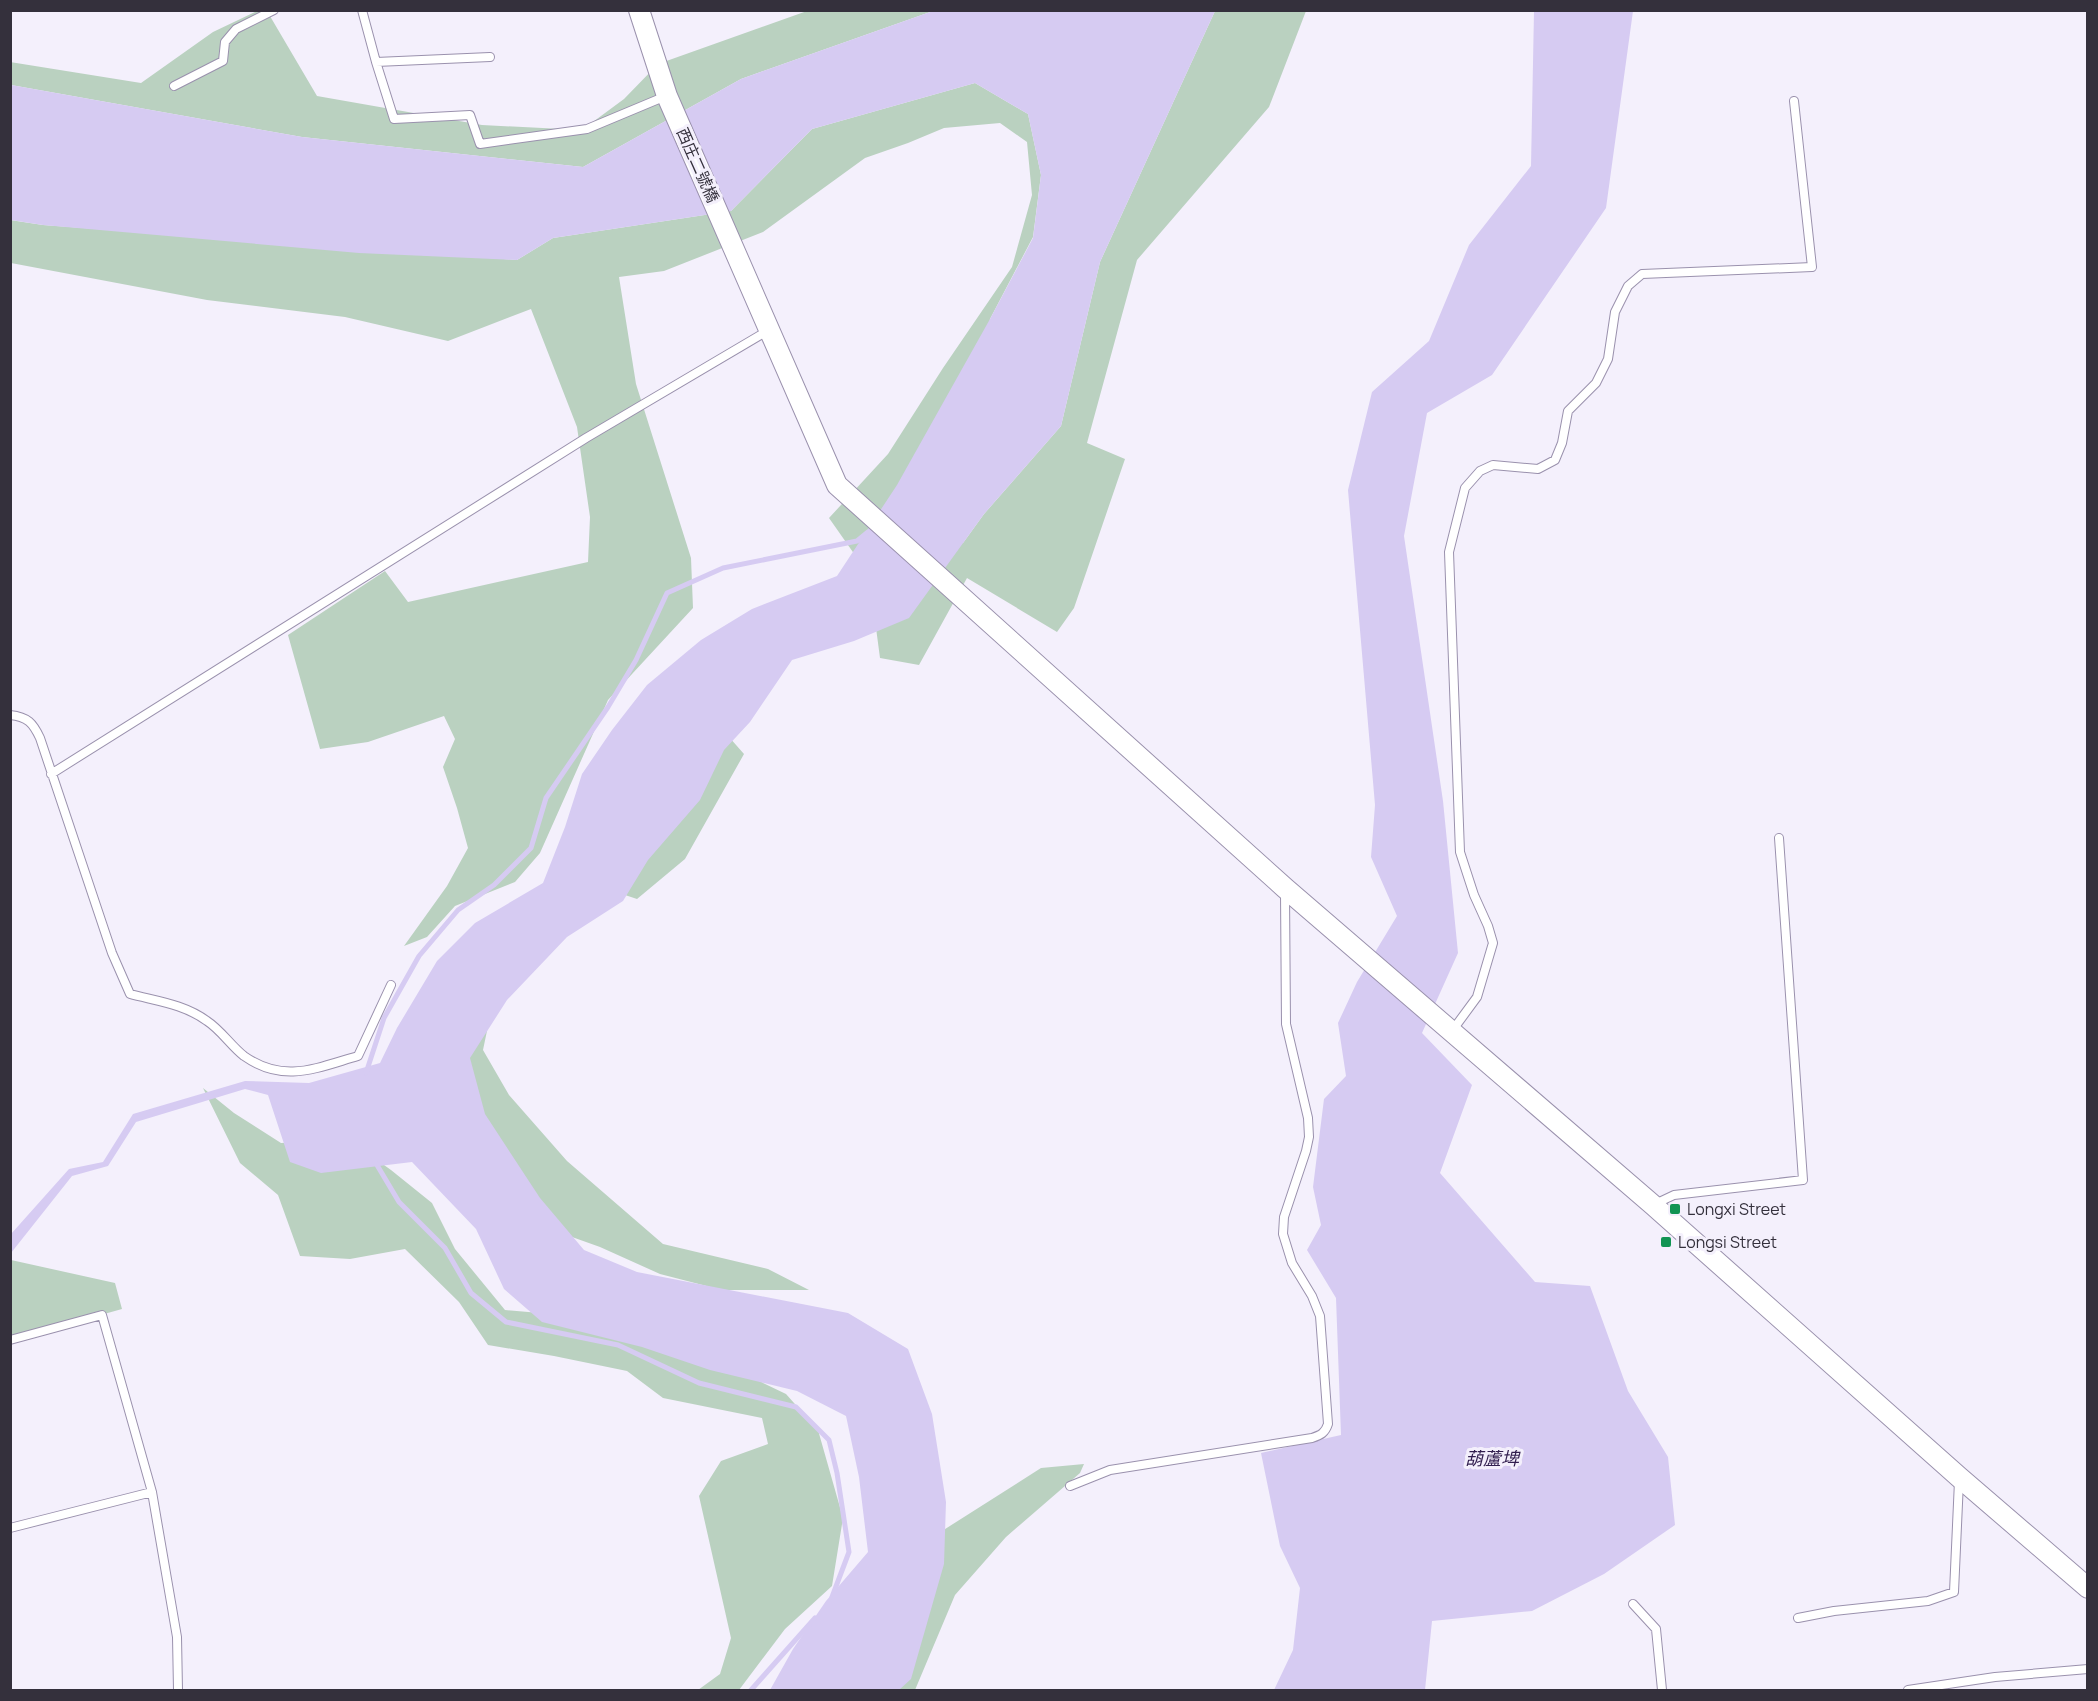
<svg xmlns="http://www.w3.org/2000/svg" width="2098" height="1701" viewBox="0 0 2098 1701" font-family="Manrope,'Noto Sans TC',sans-serif">
	<style>
		.green { fill: #bad1c0 }
		.water { fill: #d6cbf2 }
		.lines { fill: none; stroke-linecap: round; stroke-linejoin: round }
		.stream { stroke: #d6cbf2; stroke-width: 5 }
		.service-casing { stroke: #9a91ad; stroke-width: 10 }
		.tertiary-casing { stroke: #9a91ad; stroke-width: 22 }
		.service { stroke: #fff; stroke-width: 8 }
		.tertiary { stroke: #fff; stroke-width: 20 }
		.poi-dot { fill: #119453; stroke: #f4f0fc; stroke-width: 2 }
		.labels { text-anchor: middle; dominant-baseline: central; stroke-width: 6; stroke-linejoin: round; paint-order: stroke }
		.street-label { font-size: 16px; fill: #34303c; stroke: #f4f0fc }
		.poi-label { font-size: 16px; fill: #34303c; stroke: #f4f0fc; text-anchor: start }
		.water-label { font-size: 18px; font-style: italic; fill: #321f4f; stroke: #f4f0fc }
	</style>
	<rect width="100%" height="100%" fill="#f4f0fc"/>
	<path class="green" d="M257 11H267L317 96 482 125 582 130 624 99 658 64 807 11H933L741 79 583 167 302 137 11 85 10 62 141 83 213 32Z
		M1215 11H1306L1269 107 1137 260 1087 443 1125 459 1074 608 1057 632 967 578 919 665 880 658 869 575 829 518 888 454 943 368 1012 267 1032 195 1027 142 1000 123 944 128 908 143 865 158 763 232 664 271 619 277 636 384 691 558 693 608 608 700 540 853 515 882 455 906 427 937 404 946 447 886 468 848 457 808 443 767 455 739 444 716 368 742 320 749 288 635 385 571 408 602 588 562 590 517 577 427 531 309 448 341 345 317 207 300 11 263 10 220 43 225 517 260 553 238 731 211 812 129 975 83 1028 114 1041 175 1033 237 990 319 963 543 984 514 1061 426 1100 262Z
		M729 737 744 754 685 859 637 899 613 891Z
		M492 1007 483 1050 509 1095 567 1161 663 1244 768 1269 809 1290H722L660 1274 600 1247 544 1227 453 1056Z
		M203 1088 234 1113 281 1143 349 1140 391 1170 432 1203 455 1249 505 1310 563 1315 726 1365 786 1394 818 1430 843 1518 832 1586 785 1629 739 1690H698L720 1674 731 1638 699 1496 721 1461 768 1444 762 1418 663 1398 627 1371 554 1356 488 1345 459 1302 405 1249 350 1259 300 1256 278 1195 240 1163Z
		M11 1260 115 1283 122 1309 11 1340Z
		M1084 1464 1080 1473 1006 1537 955 1595 915 1690H842L942 1531 1041 1468Z"/>
	<path class="water" d="M933 11H1215L1100 262 1061 426 984 514 909 618 854 641 792 660 750 722 724 750 700 800 648 860 623 901 567 937 507 1000 470 1058 485 1114 540 1198 584 1250 637 1272 848 1313 908 1349 932 1414 946 1502 944 1564 911 1679 899 1690H770L793 1649 826 1601 868 1552 859 1477 846 1416 797 1391 710 1370 642 1347 542 1322 504 1289 476 1229 412 1162 321 1173 290 1162 268 1095 245 1089 136 1122 108 1166 72 1176 11 1253V1234L69 1169 103 1162 133 1114 245 1081 309 1083 380 1063 397 1028 437 961 475 923 543 883 565 827 582 774 612 730 647 685 701 640 752 609 837 576 897 485 990 319 1033 238 1041 175 1028 114 975 83 812 129 731 211 553 238 517 260 359 253 43 225 11 220V85L302 137 583 167 741 79Z
		M1534 11H1633L1606 208 1492 375 1427 413 1404 536 1443 801 1458 953 1422 1033 1472 1085 1440 1173 1535 1282 1590 1286 1628 1391 1668 1457 1675 1525 1604 1574 1532 1611 1432 1621 1425 1690H1274L1293 1650 1300 1588 1280 1546 1261 1453 1341 1435 1336 1298 1307 1250 1321 1225 1313 1187 1324 1099 1346 1076 1338 1023 1357 982 1397 916 1371 857 1375 805 1348 490 1372 392 1429 341 1469 245 1531 166Z"/>
	<g class="lines">
		<path class="stream" d="M366 1073 384 1018 419 956 458 910 494 885 531 848 546 798 608 707 636 660 667 593 723 568 857 541 868 532
			M374 1160 399 1202 445 1248 471 1293 506 1322 618 1345 699 1383 796 1407 829 1440 837 1473 849 1552 832 1597
			M751 1690 815 1618"/>
		<g class="service-casing">
			<path id="service" d="M362 10 376 62 490 57
				M376 62 394 119 470 115 480 144 587 129 666 96
				M174 86 223 61 225 42 236 29 274 10
				M10 715C28 717 33 723 40 738L112 953 130 994C156 1001 184 1004 207 1021 221 1030 231 1046 244 1056 284 1084 316 1068 358 1056L391 985
				M51 774 586 438 769 330
				M1452 1031 1477 997 1493 943 1488 926 1474 895 1460 852 1449 552 1465 488 1480 471 1493 465 1538 469 1555 460 1562 443 1568 411 1596 383 1608 359 1615 312 1628 286 1642 274 1812 267 1794 101
				M1655 1204 1674 1195 1803 1180 1779 838
				M10 1340 102 1315 152 1492 177 1637 178 1690
				M1070 1486 1110 1470 1312 1438C1321 1435 1325 1433 1328 1424L1320 1316 1312 1296 1292 1263 1283 1234 1284 1217 1306 1151 1309 1137 1308 1118 1286 1024 1285 893
				M10 1528 152 1492
				M1633 1604 1656 1629 1662 1690
				M1798 1618 1834 1611 1928 1601 1954 1592 1959 1481
				M1908 1690 1995 1677 2088 1669"/>
		</g>
		<g class="tertiary-casing">
			<path id="tertiary" d="M639 10 667 96 837 485 1285 888 1653 1205 1959 1477 2088 1588"/>
		</g>
		<use href="#service" class="service"/>
		<use href="#tertiary" class="tertiary"/>
	</g>
	<g class="poi-dot">
		<rect x="1669" y="1203" width="12" height="12" rx="3"/>
		<rect x="1660" y="1236" width="12" height="12" rx="3"/>
	</g>
	<g class="labels">
		<g class="street-label">
			<text transform="translate(698 165) rotate(66)">西庄二號橋</text>
		</g>
		<g class="poi-label">
			<text x="1687" y="1209">Longxi Street</text>
			<text x="1678" y="1242">Longsi Street</text>
		</g>
		<g class="water-label">
			<text x="1492" y="1458">葫蘆埤</text>
		</g>
	</g>
	<rect width="2098" height="1701" fill="none" stroke="#34303c" stroke-width="24"/>
</svg>
